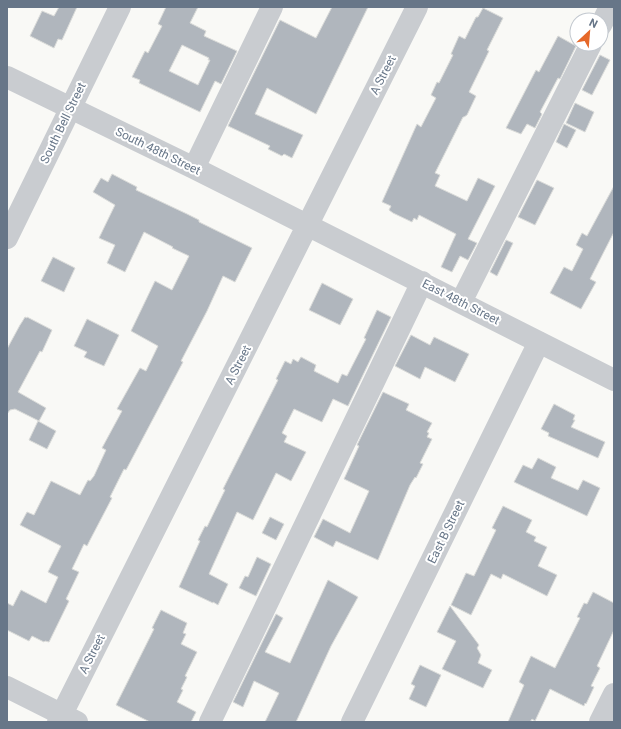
<svg xmlns="http://www.w3.org/2000/svg" width="621" height="729" viewBox="0 0 621 729" font-family="Roboto,sans-serif">
	<style>
		.building { fill: #b0b6bd; stroke: #dadbd9; fill-rule: evenodd }
		.lines { fill: none; stroke-linecap: round; stroke-linejoin: round }
		.minor { stroke: #c9ccd0; stroke-width: 22 }
		.labels { text-anchor: middle; dominant-baseline: central; stroke-width: 4; stroke-linejoin: round; paint-order: stroke }
		.street-label { font-size: 12px; fill: #677688; stroke: #fff }
	</style>
	<rect width="100%" height="100%" fill="#f9f9f6"/>
	<path class="building" d="M59 7H77L62 40 58 39 54 48 30 36 42 11 54 16Z
		M166 7H198L190 23 206 31 204 36 237 51 221 84 215 81 200 112 139 83 140 80 132 77 145 51 148 53 162 26 158 24ZM182 45 209 58 208 60H210L198 85 169 71Z
		M332 7H368L316 114 267 88 255 114 303 135 292 158 284 154 282 156 268 149 270 146 228 126 280 20 316 38Z
		M483 8 503 18 487 50 489 51 469 92 476 96 467 115 464 117H463L435 173 440 175 435 186 467 201 478 178 495 186 468 239 477 243 468 260 460 256 452 272 441 267 456 234 419 215 417 220 414 218 412 222 393 213 389 210 391 206 382 202 417 124 421 127 436 98 431 95 437 82 439 83 453 55 451 54 459 36 465 39 476 17H478Z
		M558 36 576 46 560 79 558 78 540 112 542 114 535 128 527 124 521 134 506 128 536 70 539 72Z
		M600 55 610 60 592 95 582 90Z
		M575 103 594 112 585 132 566 123Z
		M564 124 576 130 567 148 556 142Z
		M112 174 137 187 136 190 187 214 199 220V222L252 248 235 282 223 276 207 311 181 361 183 362 126 470 124 469 110 497 112 498 90 540 87 546 84 544 72 569 79 572 66 599 69 601 49 642 45 641 44 642 32 636 29 641 7 630V603L13 606 21 590 46 603 58 577 48 572 61 546 20 525 27 512 34 515 51 481 80 495 88 480 90 481 94 476 106 450 102 448 122 411 117 409 140 368 146 371 158 346 131 331 155 281 172 290 189 256 172 248 173 247 144 232 125 272 107 263 115 245 99 238 115 205 93 192 101 178 108 182Z
		M537 180 554 188 535 225 518 217Z
		M614 186V232L590 279 596 282 581 309 550 293 564 267 572 271 583 249 576 245 582 233 587 236Z
		M506 240 513 243 497 276 490 272Z
		M53 257 75 268 64 292 41 281Z
		M322 283 353 299 340 325 309 310Z
		M377 310 391 317 348 406 333 399 322 422 294 409 282 433 287 436 284 442 306 452 291 481 276 473 253 520 237 512 209 574 228 584 218 605 213 602V603L179 587 200 541 198 540 205 526 207 527 222 496 225 490 223 489 278 380 276 379 285 361 291 364 293 359 298 362 301 357 316 365 314 371 338 383 342 374 347 376 366 339 364 338Z
		M25 317 27 318V317L52 330 42 352 40 351 18 392 46 408 39 421 15 409 10 410 7 414V349L20 325 22 322Z
		M87 319 119 335 104 366 84 357 87 352 74 346Z
		M411 335 430 345 434 337 469 354 455 382 425 367 420 379 395 366Z
		M383 392 409 404 406 410 432 423 427 432 429 433 427 437 432 439 420 463 423 464 416 478 415 477 410 485 378 560 336 541 333 547 314 537 323 519 350 533 369 491 344 479 359 446 357 445Z
		M554 404 575 415 573 420H575L571 427 605 442 598 458 548 436 549 433 541 429Z
		M38 421 56 431 47 449 29 440Z
		M538 458 556 467 551 478 578 490 583 480 600 488 587 516 514 482 523 465 532 469Z
		M503 506 532 520 526 532 536 537 534 541 547 547 538 566 557 575 547 596 503 574 501 579 491 574 471 615 451 605 466 573 474 576 496 530 492 528Z
		M270 517 284 524 276 540 262 533Z
		M257 557 271 564 256 596 239 588 245 576 248 577Z
		M328 580 358 597 331 646 296 722H265L279 693 254 681 243 707 233 702 276 614 283 618 265 652 290 663Z
		M593 592 614 603V630L597 666 600 668 591 686 594 687 586 704 585 703 584 706 550 689 535 721 532 719 530 722H508L524 685 519 682 531 656 555 668 580 618 577 617 584 603 587 604Z
		M450 606 479 645 477 648 481 655 478 663 492 670 483 688 442 669 456 641 437 632Z
		M161 610 187 623 183 633 186 634 181 644 197 652 185 676 187 677 181 689 183 690 177 702 196 712 191 722H150L116 705 154 629 152 628Z
		M420 665 441 675 426 707 409 699 415 686 411 684Z"/>
	<g class="lines">
		<path class="minor" d="M601 25 610 7
			M7 77 194 168 614 380
			M194 168 272 7
			M7 238 120 7
			M461 302 591 44
			M7 687 77 722
			M58 722 417 7
			M210 722 422 282
			M352 722 539 342
			M600 722 614 694"/>
	</g>
	<g class="labels">
		<g class="street-label">
			<text transform="translate(383 75) rotate(-63)">A Street</text>
			<text transform="translate(63 123) rotate(-64)">South Bell Street</text>
			<text transform="translate(158 151) rotate(26)">South 48th Street</text>
			<text transform="translate(461 302) rotate(27)">East 48th Street</text>
			<text transform="translate(238 365) rotate(-63)">A Street</text>
			<text transform="translate(446 532) rotate(-64)">East B Street</text>
			<text transform="translate(92 654) rotate(-63)">A Street</text>
		</g>
	</g>
	<rect width="621" height="729" fill="none" stroke="#677688" stroke-width="16"/>
	<g transform="translate(589 32) rotate(26)"><circle r="19" fill="#ffffff" stroke="#c2c8cf"/>
	<path d="M0-3L7 15L0 10L-7 15Z" fill="#e66829"/>
	<text y="-6" font-size="11" font-weight="bold" text-anchor="middle" fill="#677688">N</text>
	</g>
</svg>
